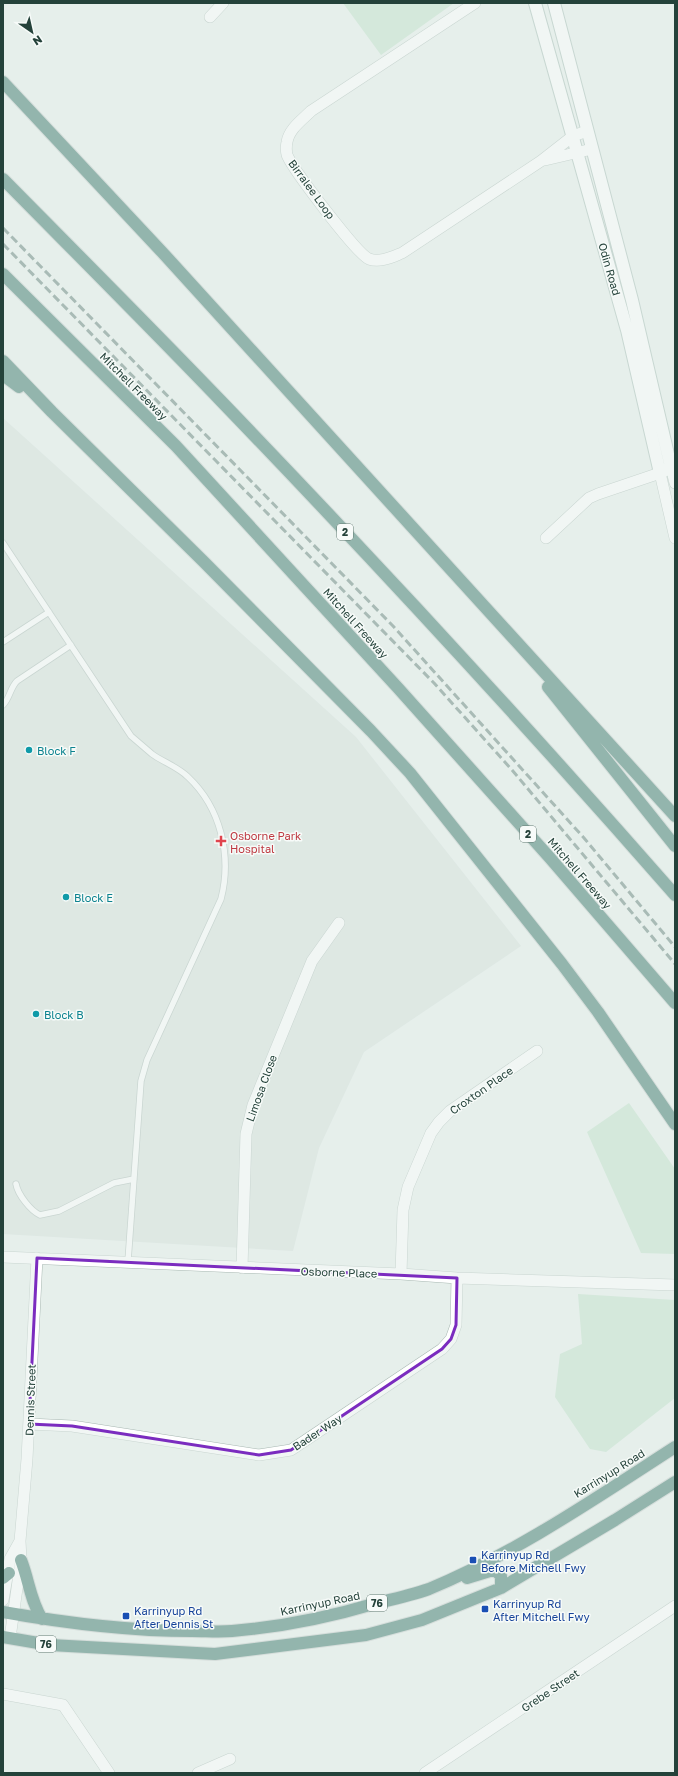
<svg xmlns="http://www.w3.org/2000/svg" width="678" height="1776" viewBox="0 0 678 1776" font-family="'Golos Text',sans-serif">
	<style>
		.built { fill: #d4dfda }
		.green { fill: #bfe0c8 }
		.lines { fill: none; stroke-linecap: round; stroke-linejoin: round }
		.lane-casing { stroke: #a8b8b2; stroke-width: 7 }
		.street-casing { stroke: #a8b8b2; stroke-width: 12 }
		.secondary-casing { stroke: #a4bbb3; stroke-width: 14 }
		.highway-casing { stroke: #c2cac8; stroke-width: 14 }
		.lane { stroke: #fff; stroke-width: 5.5 }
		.street { stroke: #fff; stroke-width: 11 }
		.secondary { stroke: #fff; stroke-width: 12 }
		.highway { stroke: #2f6f62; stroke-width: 12 }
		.rail { stroke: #5f7d75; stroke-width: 3; stroke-dasharray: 8 4; stroke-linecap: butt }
		.marked { fill: none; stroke: #7b2cbf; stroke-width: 3; stroke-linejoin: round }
		.culture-dot { fill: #0f9aa8; stroke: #f7fbf9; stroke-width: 1.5 }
		.health-dot { fill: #e0444e; stroke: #f7fbf9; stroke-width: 1.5 }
		.transit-dot { fill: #1a4fb4; stroke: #f7fbf9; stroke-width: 1.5 }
		.labels { text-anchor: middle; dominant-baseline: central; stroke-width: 3; stroke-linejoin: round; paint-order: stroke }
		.shield { fill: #f7fbf9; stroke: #637a73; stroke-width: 1 }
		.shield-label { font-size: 10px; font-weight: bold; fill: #24423a }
		.street-label { font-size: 11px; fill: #24423a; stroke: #f7fbf9 }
		.culture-label { font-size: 11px; fill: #0d838f; stroke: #f7fbf9; text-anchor: start }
		.health-label { font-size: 11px; fill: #be3a42; stroke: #f7fbf9; text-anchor: start }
		.transit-label { font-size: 11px; fill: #164399; stroke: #f7fbf9; text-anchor: start }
	</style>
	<rect width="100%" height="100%" fill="#e6efeb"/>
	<path class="built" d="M3 418 356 737 521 946 364 1052 319 1148 293 1251 3 1234Z"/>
	<path class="green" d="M343 3H454L381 55Z
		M629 1103 675 1169V1254L641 1253 587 1132Z
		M578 1294 675 1300V1398L606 1452 590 1449 555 1397 560 1354 582 1344Z"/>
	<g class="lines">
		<g class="lane-casing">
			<path id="lane" d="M3 543 131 736C138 742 145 748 152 754 163 762 178 767 188 777 221 808 232 856 221 899L147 1060 141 1081 128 1261
				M3 642 49 612
				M3 705C10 698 10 688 17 681L71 645
				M16 1184C18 1195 31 1211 40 1215L59 1211 114 1183 134 1179"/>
		</g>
		<g class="street-casing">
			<path id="street" d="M475 3 311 111C302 120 289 129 287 142 286 146 286 154 288 157 295 172 357 254 369 259 380 263 392 257 402 253L541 161 573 136 587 131
				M210 17 223 3
				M545 160 592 149
				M671 467 675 483
				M546 538 589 498 598 494 660 473 675 538
				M3 1257 401 1274 457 1278 675 1285
				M242 1268 246 1134 253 1105 312 961 339 923
				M401 1274 403 1210 408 1187 431 1133 439 1122 450 1111 537 1051
				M29 1424 72 1426 259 1455 291 1450 442 1349 451 1339 456 1325 457 1278
				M3 1600 10 1559 20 1541
				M10 1638 21 1560 20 1541 27 1459 37 1258
				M3 1694 63 1705 109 1773
				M198 1773 230 1759
				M425 1773 675 1606"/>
		</g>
		<g class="secondary-casing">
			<path id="secondary" d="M535 3 627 330 660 473 675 465
				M554 3 632 300 671 467"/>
		</g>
		<g class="highway-casing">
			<path id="highway" d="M3 82 162 252 675 816
				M3 179C76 253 149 326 221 401 376 562 528 727 675 895
				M3 274 176 446 398 688 550 858 675 1003
				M3 361 52 412 204 562 371 731 410 773 562 964 598 1012 675 1124
				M3 375 19 387
				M548 687 675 846
				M21 1560C29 1580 30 1600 42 1619
				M3 1578 9 1573
				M467 1578 490 1571H496L501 1576V1588
				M3 1612C65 1623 129 1631 192 1631 206 1631 219 1632 232 1631 281 1627 330 1617 377 1603 394 1599 412 1595 429 1589 516 1553 596 1498 675 1447
				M3 1637 50 1645 215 1654 366 1635 422 1620 501 1588 615 1520 675 1482"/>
		</g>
		<use href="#lane" class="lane"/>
		<use href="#street" class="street"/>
		<use href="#secondary" class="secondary"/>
		<use href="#highway" class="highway"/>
		<path class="rail" d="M3 228 393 626 584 838 675 947
			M3 244 434 683 512 770 675 964"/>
	</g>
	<path d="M0 0H678V1776H0ZM37 1258 457 1278 456 1325 451 1339 442 1349 291 1450 259 1455 72 1426 29 1424Z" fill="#e6efeb" fill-opacity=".55" fill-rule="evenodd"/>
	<path class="marked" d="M37 1258 457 1278 456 1325 451 1339 442 1349 291 1450 259 1455 72 1426 29 1424Z"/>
	<g class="culture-dot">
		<circle cx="29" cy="750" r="4"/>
		<circle cx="66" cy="897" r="4"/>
		<circle cx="36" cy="1014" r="4"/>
	</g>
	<path class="health-dot" d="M219 835h4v4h4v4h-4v4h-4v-4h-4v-4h4z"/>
	<g class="transit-dot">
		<rect x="469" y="1556" width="8" height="8" rx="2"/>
		<rect x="481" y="1605" width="8" height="8" rx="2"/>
		<rect x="122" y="1612" width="8" height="8" rx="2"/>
	</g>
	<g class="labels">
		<g class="shield">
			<rect x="337" y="524" width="16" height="16" rx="3"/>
			<rect x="520" y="826" width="16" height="16" rx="3"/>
			<rect x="367" y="1595" width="20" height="16" rx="3"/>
			<rect x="36" y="1636" width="20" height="16" rx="3"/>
		</g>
		<g class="shield-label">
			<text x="345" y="532">2</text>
			<text x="528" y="834">2</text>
			<text x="377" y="1603">76</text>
			<text x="46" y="1644">76</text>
		</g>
		<g class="street-label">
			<text transform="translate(312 189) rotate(54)">Birralee Loop</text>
			<text transform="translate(610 269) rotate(74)">Odin Road</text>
			<text transform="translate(134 386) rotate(45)">Mitchell Freeway</text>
			<text transform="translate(356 623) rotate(48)">Mitchell Freeway</text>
			<text transform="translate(580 873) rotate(49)">Mitchell Freeway</text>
			<text transform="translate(261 1088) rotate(-70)">Limosa Close</text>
			<text transform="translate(481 1090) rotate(-35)">Croxton Place</text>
			<text transform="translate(339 1272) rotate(2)">Osborne Place</text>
			<text transform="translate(30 1400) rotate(-88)">Dennis Street</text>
			<text transform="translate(317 1432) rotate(-33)">Bader Way</text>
			<text transform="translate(609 1473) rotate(-32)">Karrinyup Road</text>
			<text transform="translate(320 1603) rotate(-12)">Karrinyup Road</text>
			<text transform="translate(550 1690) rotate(-34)">Grebe Street</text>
		</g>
		<g class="culture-label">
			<text x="37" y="750">Block F</text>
			<text x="74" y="897">Block E</text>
			<text x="44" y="1014">Block B</text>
		</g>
		<g class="health-label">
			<text x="230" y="835">Osborne Park<tspan x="230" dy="13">Hospital</tspan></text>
		</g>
		<g class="transit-label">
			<text x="481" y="1554">Karrinyup Rd<tspan x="481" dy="13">Before Mitchell Fwy</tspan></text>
			<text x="493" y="1603">Karrinyup Rd<tspan x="493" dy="13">After Mitchell Fwy</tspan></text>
			<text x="134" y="1610">Karrinyup Rd<tspan x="134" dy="13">After Dennis St</tspan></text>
		</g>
	</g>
	<rect width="678" height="1776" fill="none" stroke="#24423a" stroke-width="8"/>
	<g transform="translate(32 32) rotate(146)" stroke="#f7fbf9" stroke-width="3" paint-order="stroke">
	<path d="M0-3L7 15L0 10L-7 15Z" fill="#24423a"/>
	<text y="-6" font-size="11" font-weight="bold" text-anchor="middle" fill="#24423a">N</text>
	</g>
</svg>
